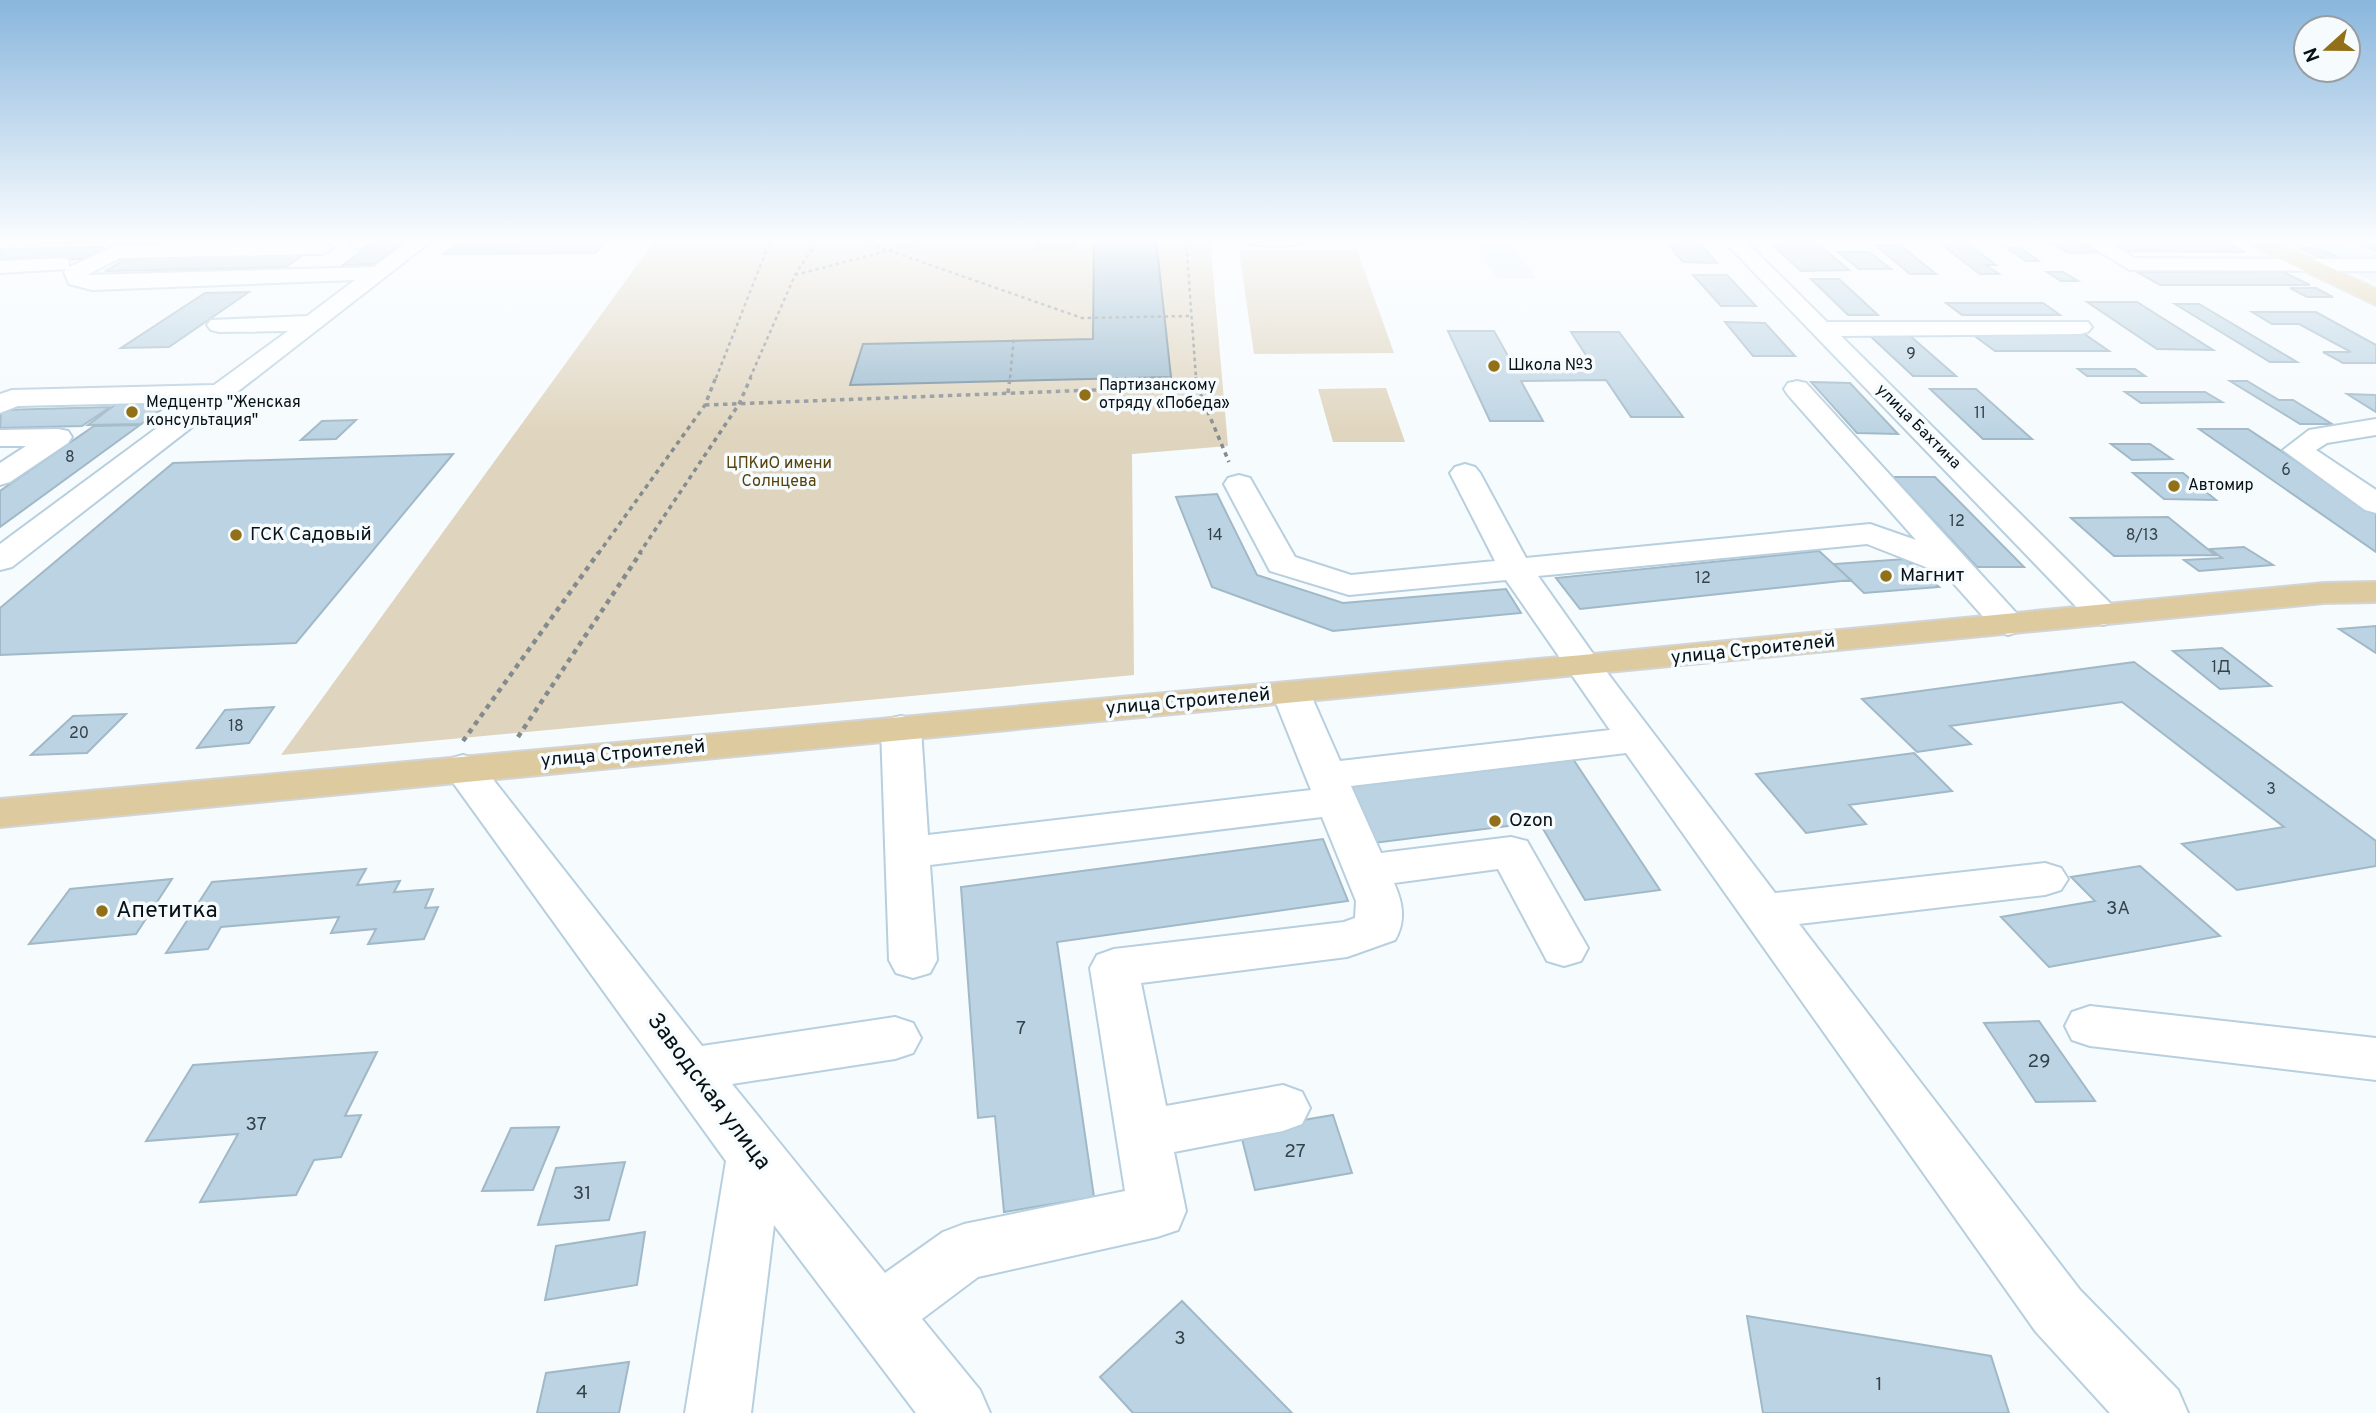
<svg xmlns="http://www.w3.org/2000/svg" width="2376" height="1413" viewBox="0 0 2376 1413" font-family="Overpass,sans-serif">
	<style>
		.built { fill: #e4f0f7 }
		.green { fill: #dfd4bd }
		.water { fill: #9ab9cc; stroke: #6e8795; stroke-width: 2 }
		.building { fill: #bbd3e2; stroke: #a1b9c7; stroke-width: 2 }
		.lines { fill: none; stroke-linecap: round; stroke-linejoin: round }
		.minor-casing { stroke: #b7cfde; stroke-width: 4 }
		.major-casing { stroke: #d3d4d5; stroke-width: 4 }
		.path-far2 { stroke: #848b8f; stroke-width: 2.5; stroke-dasharray: 3.5 3.5; stroke-linecap: butt }
		.path-far1 { stroke: #848b8f; stroke-width: 3.5; stroke-dasharray: 4.5 4.5; stroke-linecap: butt }
		.path { stroke: #848b8f; stroke-width: 4.5; stroke-dasharray: 5 5; stroke-linecap: butt }
		.minor { fill: #fff; fill-rule: evenodd }
		.major { fill: #ddca9f; fill-rule: evenodd }
		.poi-dot { fill: #927017; stroke: #f6fbfe; stroke-width: 2.5 }
		.labels { text-anchor: middle; dominant-baseline: central; stroke-width: 7; stroke-linejoin: round; paint-order: stroke }
		.number-label { font-size: 16px; fill: #354249 }
		.far-poi-label { font-size: 16px; fill: #081116; stroke: #f6fbfe; text-anchor: start }
		.far-street-label { font-size: 16px; fill: #081116; stroke: #f6fbfe }
		.far-park-label { font-size: 16px; fill: #57420c; stroke: #f6fbfe }
		.poi-label { font-size: 19px; fill: #081116; stroke: #f6fbfe; text-anchor: start }
		.street-label { font-size: 19px; fill: #081116; stroke: #f6fbfe }
		.near-number-label { font-size: 19px; fill: #354249 }
		.near-poi-label { font-size: 23px; fill: #081116; stroke: #f6fbfe; text-anchor: start }
		.near-street-label { font-size: 23px; fill: #081116; stroke: #f6fbfe }
	</style>
	<rect width="100%" height="100%" fill="#f6fbfe"/>
	<path class="built" d="M1472 239H1508L1536 279H1498Z
		M2282 239H2376V283Z"/>
	<path class="green" d="M0 239H202L195 243 0 247Z
		M656 239H1210L1228 446 1132 454 1134 675 281 755Z
		M1357 250 1394 353 1254 354 1239 251Z
		M1386 388 1405 442H1333L1318 389Z"/>
	<path class="water" d="M1156 239 1171 377 850 385 863 344 1093 339 1094 240Z"/>
	<path class="building" d="M378 239H407L374 264 343 265Z
		M1040 239H1075L1073 248H1037Z
		M1664 239H1696L1717 263 1683 262Z
		M1766 239H1812L1849 270 1801 271Z
		M2045 239H2081L2102 252 2068 253Z
		M2094 239 2223 240 2245 252 2113 251Z
		M2348 239H2376V251Z
		M605 242 595 253 444 254 458 244Z
		M1938 242H1966L1996 265H1986L1999 274H1980Z
		M1875 245H1900L1936 274H1910Z
		M104 247 82 259 0 262V249Z
		M2007 248H2020L2039 261H2026Z
		M2300 248H2317L2342 259H2324Z
		M307 252 286 267 105 271 131 256Z
		M1838 252H1869L1891 269H1859Z
		M2047 272H2063L2078 281H2061Z
		M2137 272H2283L2310 285H2160Z
		M1693 275H1727L1756 306H1721Z
		M1811 279H1839L1878 315H1848Z
		M2290 288H2316L2333 297H2307Z
		M249 292 169 347 121 348 205 293Z
		M2087 302H2137L2213 350 2157 349Z
		M1946 303H2043L2060 315H1962Z
		M2175 304H2199L2297 362H2270Z
		M2252 312H2316L2376 345V363H2343L2323 352H2351L2299 324H2272Z
		M1725 322 1765 323 1795 356H1753Z
		M1448 331H1494L1512 363H1591L1571 332H1619L1683 417H1631L1606 380 1521 381 1543 421H1490Z
		M2083 333 2109 351H1995L1972 334Z
		M1868 334H1908L1956 376H1913Z
		M2078 369H2135L2145 376H2087Z
		M2230 381H2247L2279 400H2293L2332 424H2300Z
		M1811 382 1850 383 1898 434 1857 433Z
		M1930 389H1976L2032 439H1983Z
		M2125 392H2205L2222 402 2141 403Z
		M2347 394 2376 395V412Z
		M178 398 141 424 88 425 123 399Z
		M110 407 82 426 0 428 1 410Z
		M356 420 336 439 301 440 322 421Z
		M140 425 0 527V491L94 426Z
		M2199 429H2248L2376 514V552Z
		M2111 444H2150L2172 459 2132 460Z
		M453 454 296 643 0 655V608L173 463Z
		M2133 473H2183L2216 500 2164 499Z
		M1893 477H1935L2024 567H1977Z
		M1217 494 1257 575 1343 603 1506 589 1521 613 1333 631 1212 587 1176 497Z
		M2168 517 2215 555 2114 556 2071 518Z
		M2244 547 2273 565 2199 571 2184 560 2222 558 2210 549Z
		M1819 551 1851 580 1580 609 1556 578Z
		M1906 559 1939 587 1864 593 1834 564Z
		M2376 626V653L2339 629Z
		M2222 648 2271 686 2220 689 2173 651Z
		M2134 662 2376 841V866L2237 890 2182 844 2284 827 2122 702 1950 726 1971 744 1917 752 1862 699Z
		M274 707 249 743 197 748 225 710Z
		M126 714 87 753 31 755 73 716Z
		M1914 753 1952 791 1849 805 1866 824 1806 833 1756 774Z
		M1573 759 1660 890 1585 900 1539 822 1366 844 1341 787Z
		M1323 839 1348 901 1057 942 1094 1197 1004 1212 995 1116 978 1118 961 887Z
		M2140 866 2220 936 2049 967 2001 917 2095 901 2071 877Z
		M366 869 357 885 400 881 394 892 433 889 425 908 438 907 424 939 368 944 376 929 331 933 339 917 221 927 208 949 166 953 212 882Z
		M172 879 136 934 29 944 70 889Z
		M2039 1021 2095 1101 2036 1102 1984 1023Z
		M377 1052 345 1116 361 1115 341 1157 314 1160 296 1195 200 1202 238 1134 146 1141 193 1065Z
		M1333 1115 1352 1173 1255 1190 1240 1131Z
		M559 1127 533 1190 482 1191 511 1128Z
		M625 1162 609 1220 538 1225 556 1168Z
		M645 1232 637 1285 545 1300 556 1246Z
		M1182 1301 1292 1413H1133L1100 1377Z
		M1747 1316 1991 1356 2009 1413H1763Z
		M629 1362 619 1413H537L546 1373Z"/>
	<g class="lines">
		<g class="minor-casing">
			<path id="minor" d="M193 239H219L216 243 323 242 333 248 323 254 120 258 87 275 374 267 411 239H434L12 567 0 570V544L192 402 18 406 0 413V394L12 390 214 385 288 331 219 332 211 330 207 325 211 320 307 316 355 280 92 290 69 284 64 272 66 269 0 273V261L60 258 68 259 69 267 116 246 183 244Z
				M353 239H376L360 249 353 247 350 243Z
				M1240 239H1309C1302 248 1247 248 1240 239Z
				M1722 239H1743L1827 322H2088L2092 327 2088 332 2080 334 1841 336 2115 608 2120 615 2115 622 2103 625 2091 622Z
				M2079 239H2103L2134 258 2376 259V271L2130 270Z
				M1797 381 1806 383 2020 617 2026 624 2020 631 2008 635 1996 631 1946 575 1867 544 1538 576 1596 658 1775 893 2045 863 2061 868 2068 879 2061 890 2045 895 1799 924 2080 1290 2178 1390 2188 1413H2110L2036 1332 1626 753 1351 786 1381 853 1511 837 1527 841 1588 948 1581 961 1564 966 1547 961 1498 869 1394 883C1403 903 1406 921 1395 940L1347 957 1141 983 1166 1106 1283 1085 1302 1092 1310 1108 1302 1124 1283 1131 1174 1152 1186 1211 1178 1230 1157 1237 978 1277 922 1319 980 1390 990 1413H916L774 1225 751 1413H685L726 1161 449 777 443 768 449 759 463 755 477 759 702 1046 895 1017 913 1023 921 1038 913 1053 895 1059 732 1084 885 1273 943 1232 964 1224 1125 1191 1090 968 1097 955 1114 949 1344 922 1355 918 1356 901 1322 817 930 865 937 960 930 973 913 978 896 973 889 960 881 728 887 719 901 716 915 719 921 728 928 835 1311 790 1272 693 1278 685 1291 682 1304 685 1310 693 1340 761 1610 730 1506 580 1349 595 1270 571 1224 484 1228 478 1239 475 1250 478 1295 557 1351 575 1495 561 1450 473 1455 467 1465 464 1475 467 1480 473 1526 558 1870 524 1916 540 1788 395 1784 389 1788 383Z
				M2376 419V435L2327 443 2316 450 2376 490V513L2365 510 2283 450 2309 430Z
				M58 429 68 431 72 437 68 443 10 482 0 485V463L26 446H0V430Z
				M2090 1006 2376 1038V1080L2090 1046 2072 1040 2065 1026 2072 1012Z"/>
		</g>
		<g class="major-casing">
			<path id="major" d="M2244 239H2270L2376 289V305L2247 243Z
				M2376 582V602L2324 603 0 827V799L1583 655 2324 583Z"/>
		</g>
		<path class="path-far2" d="M5 239 3 241H40
			M856 239 1082 318 1191 316
			M1186 239 1196 378
			M66 241H85
			M795 275 933 239
			M716 378 771 239
			M750 378 795 275 819 239
			M1010 378 1014 337"/>
		<path class="path-far1" d="M1196 377 1197 386 1229 462
			M1008 393 1010 377
			M705 405 1197 386
			M598 554 705 405 716 377
			M639 554 739 404 751 377"/>
		<path class="path" d="M518 737 641 552
			M463 741 599 552"/>
		<use href="#minor" class="minor"/>
		<use href="#major" class="major"/>
	</g>
	<linearGradient id="sky" x2="0" y2="1"><stop stop-color="#89b6dd"/><stop offset="0.55" stop-color="#fbfdff"/><stop offset="1" stop-color="#fbfdff" stop-opacity="0"/></linearGradient>
	<rect width="2376" height="437" fill="url(#sky)"/>
	<g class="poi-dot">
		<circle cx="1494" cy="366" r="7"/>
		<circle cx="1085" cy="395" r="7"/>
		<circle cx="132" cy="412" r="7"/>
		<circle cx="2174" cy="486" r="7"/>
		<circle cx="236" cy="535" r="7"/>
		<circle cx="1886" cy="576" r="7"/>
		<circle cx="1495" cy="821" r="7"/>
		<circle cx="102" cy="911" r="7"/>
	</g>
	<g class="labels">
		<g class="number-label">
			<text x="1911" y="355">9</text>
			<text x="1980" y="414">11</text>
			<text x="70" y="458">8</text>
			<text x="2286" y="471">6</text>
			<text x="1957" y="522">12</text>
			<text x="1215" y="536">14</text>
			<text x="2142" y="536">8/13</text>
			<text x="1703" y="579">12</text>
			<text x="2221" y="668">1Д</text>
			<text x="236" y="727">18</text>
			<text x="79" y="734">20</text>
			<text x="2271" y="790">3</text>
		</g>
		<g class="far-poi-label">
			<text x="1508" y="366">Школа №3</text>
			<text x="1099" y="386">Партизанскому<tspan x="1099" dy="18">отряду «Победа»</tspan></text>
			<text x="146" y="403">Медцентр "Женская<tspan x="146" dy="18">консультация"</tspan></text>
			<text x="2188" y="486">Автомир</text>
		</g>
		<g class="far-street-label">
			<text transform="translate(1918 427) rotate(45)">улица Бахтина</text>
		</g>
		<g class="far-park-label">
			<text x="779" y="464">ЦПКиО имени<tspan x="779" dy="18">Солнцева</tspan></text>
		</g>
		<g class="poi-label">
			<text x="250" y="535">ГСК Садовый</text>
			<text x="1900" y="576">Магнит</text>
			<text x="1509" y="821">Ozon</text>
		</g>
		<g class="street-label">
			<text transform="translate(1753 650) rotate(-6)">улица Строителей</text>
			<text transform="translate(1188 702) rotate(-5)">улица Строителей</text>
			<text transform="translate(623 754) rotate(-5)">улица Строителей</text>
		</g>
		<g class="near-number-label">
			<text x="2118" y="909">3А</text>
			<text x="1021" y="1029">7</text>
			<text x="2039" y="1062">29</text>
			<text x="256" y="1125">37</text>
			<text x="1295" y="1152">27</text>
			<text x="582" y="1194">31</text>
			<text x="1180" y="1339">3</text>
			<text x="1879" y="1385">1</text>
			<text x="582" y="1393">4</text>
		</g>
		<g class="near-poi-label">
			<text x="116" y="911">Апетитка</text>
		</g>
		<g class="near-street-label">
			<text transform="translate(708 1092) rotate(53)">Заводская улица</text>
		</g>
	</g>
	<g transform="translate(2327 49) rotate(249)"><circle r="33" fill="#f6fbfe" stroke="#979da1" stroke-width="2"/>
	<path d="M0-5L12 26L0 18L-12 26Z" fill="#927017"/>
	<text y="-10" font-size="19" font-weight="bold" text-anchor="middle" fill="#081116">N</text>
	</g>
</svg>
